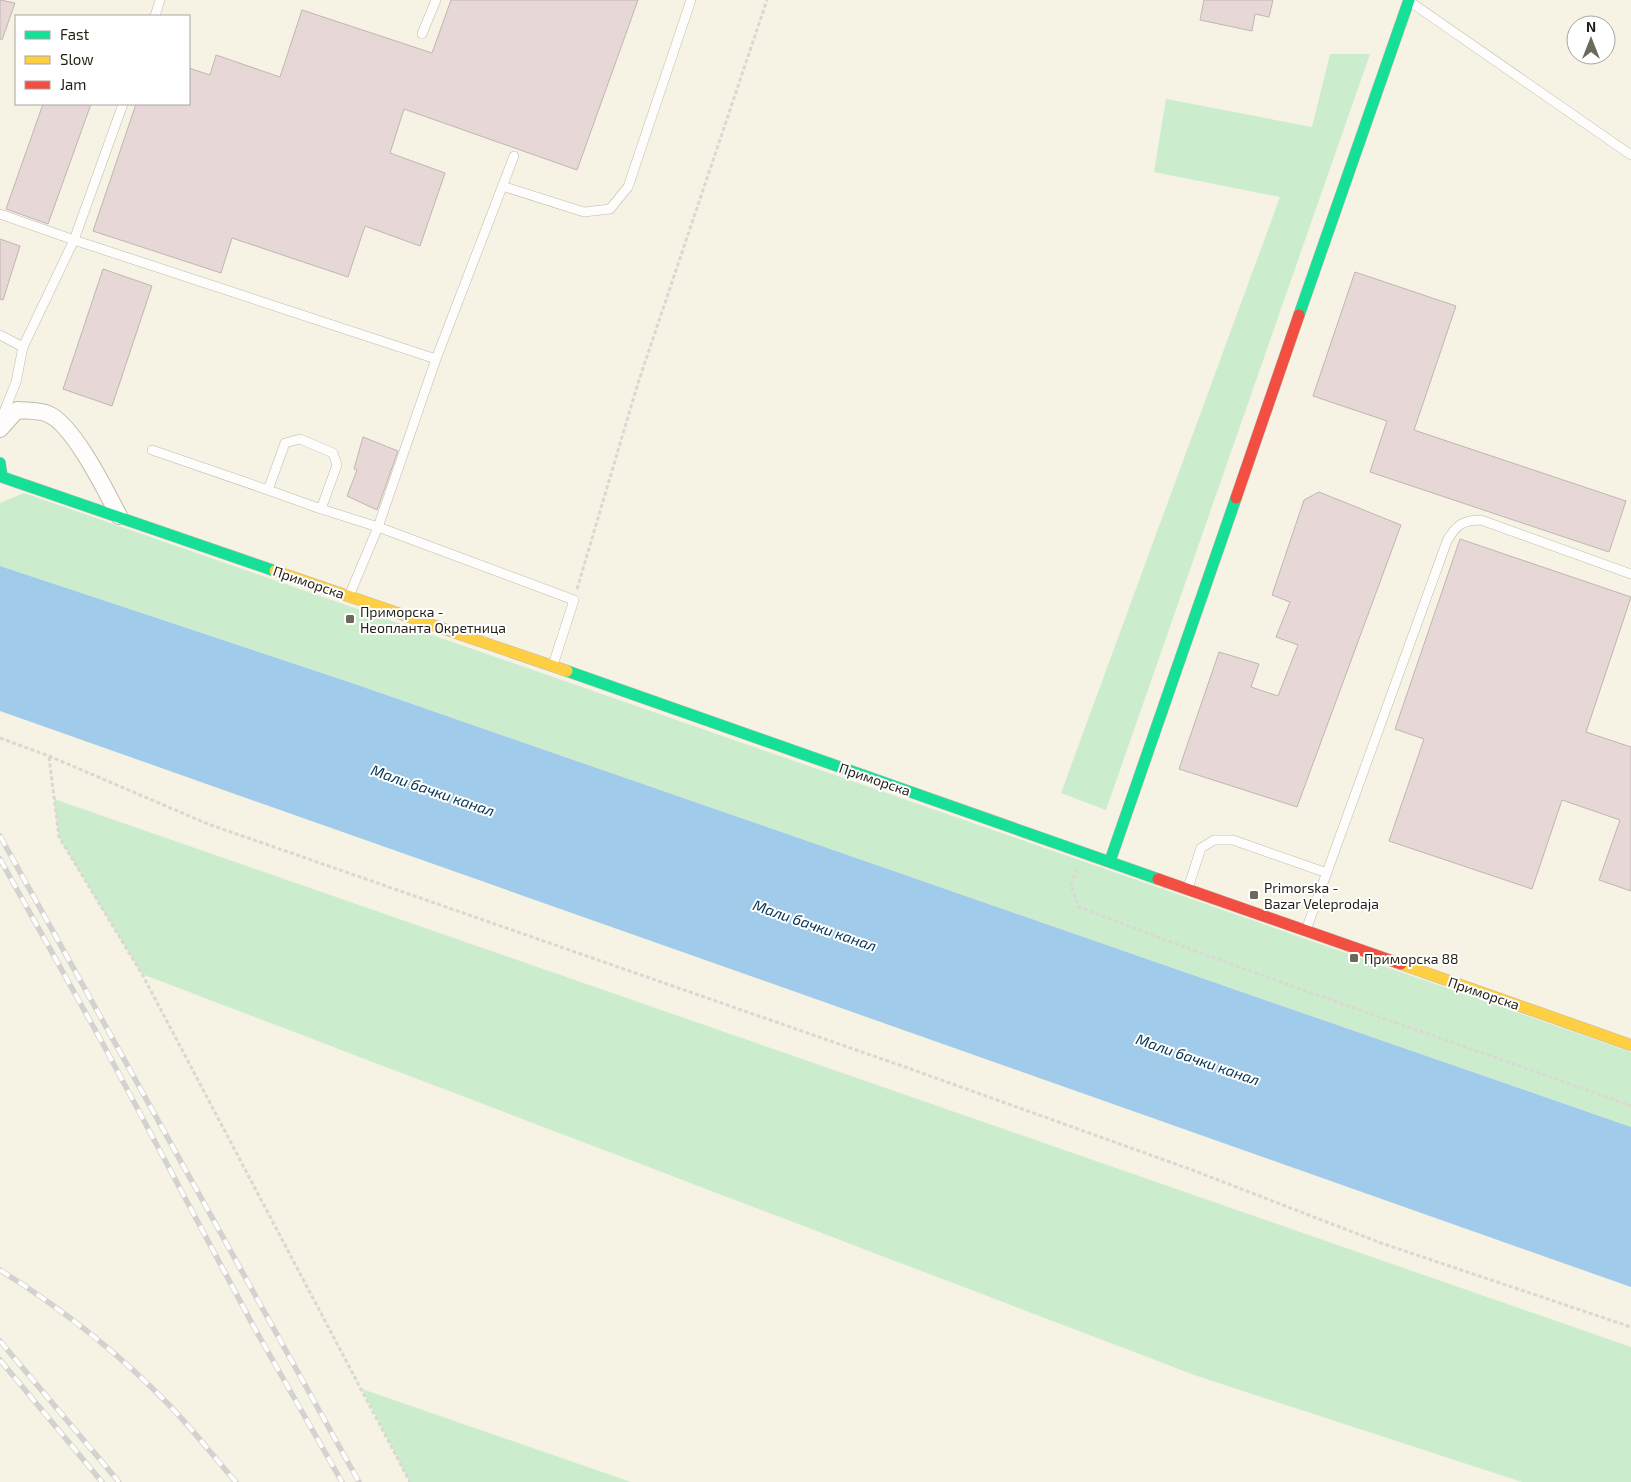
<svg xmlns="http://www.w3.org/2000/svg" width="1631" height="1482" viewBox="0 0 1631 1482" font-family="'Exo 2',sans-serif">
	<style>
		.green { fill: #cbedcd }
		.water { fill: #a1cbeb }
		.building { fill: #e8d7d7; stroke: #beb7b2 }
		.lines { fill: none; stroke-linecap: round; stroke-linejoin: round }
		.lane-casing { stroke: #bebaaf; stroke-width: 10 }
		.street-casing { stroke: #bebaaf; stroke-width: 18 }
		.fast-casing { stroke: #bebaaf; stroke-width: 12 }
		.slow-casing { stroke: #bebaaf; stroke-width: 12 }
		.jam-casing { stroke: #bebaaf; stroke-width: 12 }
		.path { stroke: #d9d8d3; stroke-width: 3; stroke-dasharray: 4 2.5; stroke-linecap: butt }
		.lane { stroke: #fefdfb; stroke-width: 9 }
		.street { stroke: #fefdfb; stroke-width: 16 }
		.fast { stroke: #16e098; stroke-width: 11 }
		.slow { stroke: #ffcf43; stroke-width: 11 }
		.jam { stroke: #f24e42; stroke-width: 11 }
		.rail-casing { stroke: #d3d2ce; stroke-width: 5.5 }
		.rail { stroke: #fff; stroke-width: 4; stroke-dasharray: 11; stroke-linecap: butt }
		.poi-dot { fill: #6c695d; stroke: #fff; stroke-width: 2 }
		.labels { text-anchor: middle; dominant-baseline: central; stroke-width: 4; stroke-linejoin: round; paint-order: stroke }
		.street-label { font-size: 14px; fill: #221f14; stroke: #fff }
		.poi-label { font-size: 14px; fill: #221f14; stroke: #fff; text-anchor: start }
		.water-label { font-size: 15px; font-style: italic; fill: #023354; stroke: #fff }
	</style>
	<rect width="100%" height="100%" fill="#f6f2e4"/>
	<path class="green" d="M1330 54H1370L1106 810 1061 793 1280 197 1154 172 1166 99 1312 127Z
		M24 493 1631 1052V1127L349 682 0 566V503Z
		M54 799 1631 1347V1482H1522L1197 1376 142 974 59 837Z
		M362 1389 631 1482H410Z"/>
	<path class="water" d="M0 566 349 682 1631 1127V1287L0 711Z"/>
	<path class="building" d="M0 0 15 3 2 40 0 39Z
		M451 0H638L577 170 404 109 390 153 445 173 420 246 365 226 348 277 232 238 221 273 93 231 136 104H189V68L210 75 216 55 280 77 302 10 432 53Z
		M1204 0H1273L1269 17 1255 14 1252 31 1200 20Z
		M43 104H91L48 224 6 209Z
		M0 239 20 246 3 300 0 299Z
		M103 269 152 286 112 406 63 389Z
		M1355 272 1456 306 1414 430 1626 501 1609 552 1370 472 1387 421 1313 396Z
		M363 437 398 451 377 510 347 496 357 470 354 469Z
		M1319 492 1401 525 1297 807 1179 769 1219 652 1259 664 1251 687 1278 696 1298 645 1276 637 1290 602 1272 595 1304 500Z
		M1460 539 1631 597 1586 732 1631 747V891L1599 880 1620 820 1562 800 1532 889 1389 841 1424 739 1395 729Z"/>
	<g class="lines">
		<g class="lane-casing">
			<path id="lane" d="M1409 1 1631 155
				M155 16 160 0
				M422 34 436 0
				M502 186 584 212 610 209 628 187 691 0
				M0 214 74 240 123 104
				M0 335 23 347
				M436 359 514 156
				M0 422 16 382 23 347 74 240 436 359 378 527 321 509 337 465 333 453 300 439 285 443 268 490 152 450
				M268 490 321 509
				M349 596 378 527 574 600 553 665
				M1188 888 1201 848 1214 840H1233L1327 873
				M1306 930 1447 541C1456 525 1463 520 1481 520L1631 574"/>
		</g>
		<g class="street-casing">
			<path id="street" d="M0 429 17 410C26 411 40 410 48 414 73 424 106 491 119 516"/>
		</g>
		<g class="fast-casing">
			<path id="fast" d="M1299 315 1409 0
				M0 463 2 477 275 571
				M567 671 1158 879
				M1110 861 1236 498"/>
		</g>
		<g class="slow-casing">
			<path id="slow" d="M275 571 567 671
				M1401 964 1631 1045"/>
		</g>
		<g class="jam-casing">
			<path id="jam" d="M1236 498 1299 315
				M1158 879 1401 964"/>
		</g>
		<path class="path" d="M577 589 638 383 767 0
			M0 738 49 756 208 824 905 1067 1195 1171 1381 1243 1631 1327
			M49 757 59 837 142 974 410 1482
			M1077 869 1071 885 1079 907C1261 978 1447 1039 1631 1106"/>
		<use href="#lane" class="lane"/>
		<use href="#street" class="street"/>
		<use href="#fast" class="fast"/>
		<use href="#slow" class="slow"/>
		<use href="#jam" class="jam"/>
		<g class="rail-casing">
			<path id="rail" d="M0 836 359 1482
				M0 859 103 1044 255 1329 342 1482
				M0 1270C61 1308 121 1355 171 1407 194 1431 214 1457 236 1482
				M0 1341 119 1482
				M0 1360 102 1482"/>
		</g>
		<use href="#rail" class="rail"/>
	</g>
	<g class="poi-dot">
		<rect x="345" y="614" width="10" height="10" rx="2.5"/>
		<rect x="1249" y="890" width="10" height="10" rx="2.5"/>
		<rect x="1349" y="953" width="10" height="10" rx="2.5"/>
	</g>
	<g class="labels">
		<g class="street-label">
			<text transform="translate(309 582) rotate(19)">Приморска</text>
			<text transform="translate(875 779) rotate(19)">Приморска</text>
			<text transform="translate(1484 993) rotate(19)">Приморска</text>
		</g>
		<g class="poi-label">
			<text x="360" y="611">Приморска -<tspan x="360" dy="16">Неопланта Окретница</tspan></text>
			<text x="1264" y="887">Primorska -<tspan x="1264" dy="16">Bazar Veleprodaja</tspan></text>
			<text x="1364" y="958">Приморска 88</text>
		</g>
		<g class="water-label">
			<text transform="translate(433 790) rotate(19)">Мали бачки канал</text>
			<text transform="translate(815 925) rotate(19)">Мали бачки канал</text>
			<text transform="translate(1198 1059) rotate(19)">Мали бачки канал</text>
		</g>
	</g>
	<rect x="15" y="15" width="175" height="90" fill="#ffffff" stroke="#a7a5a1"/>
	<rect x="25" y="31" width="25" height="8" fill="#16e098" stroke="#a7a5a1"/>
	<text x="60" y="40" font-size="15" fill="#221f14">Fast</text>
	<rect x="25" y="56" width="25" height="8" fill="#ffcf43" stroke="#a7a5a1"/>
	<text x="60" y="65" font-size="15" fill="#221f14">Slow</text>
	<rect x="25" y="81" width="25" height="8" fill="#f24e42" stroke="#a7a5a1"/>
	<text x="60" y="90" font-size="15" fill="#221f14">Jam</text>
	<g transform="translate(1591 40)"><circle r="24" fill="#ffffff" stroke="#a7a5a1"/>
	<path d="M0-4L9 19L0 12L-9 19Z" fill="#6c695d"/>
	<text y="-8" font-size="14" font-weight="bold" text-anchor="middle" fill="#221f14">N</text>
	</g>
</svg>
